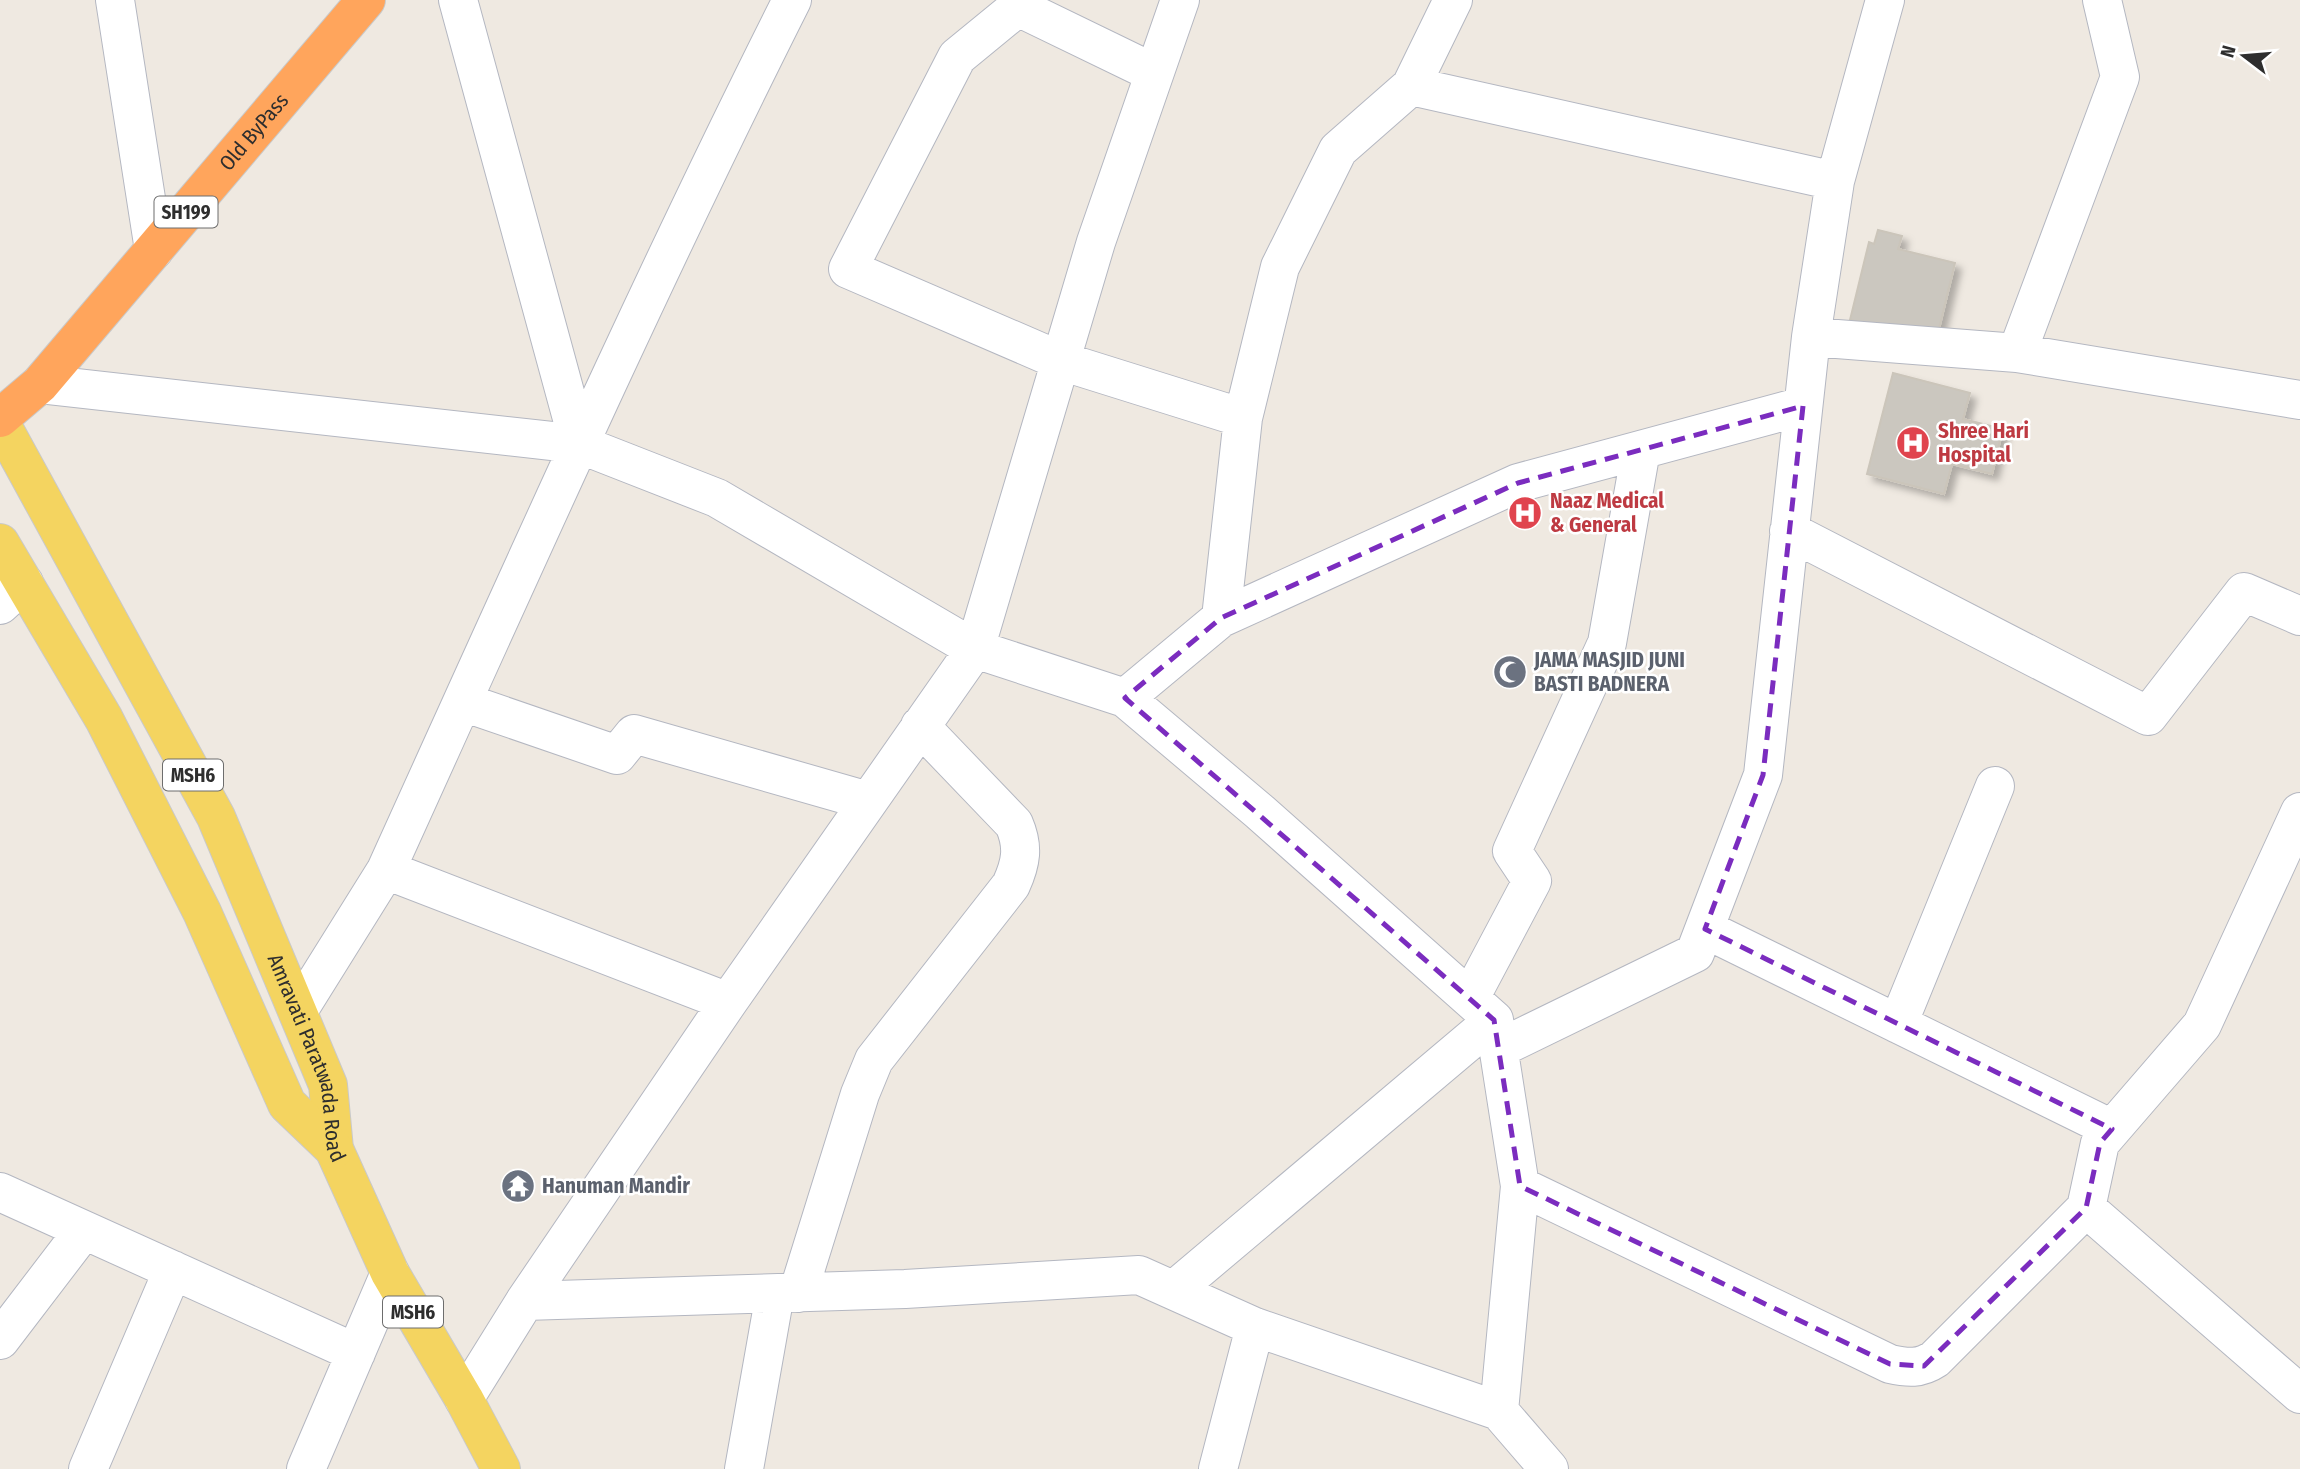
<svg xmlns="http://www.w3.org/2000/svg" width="2300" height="1469" viewBox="0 0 2300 1469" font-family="'Fira Sans Condensed',sans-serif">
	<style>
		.building { fill: #cbc7bf; stroke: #cbc5ba; stroke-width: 2; filter: url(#shadow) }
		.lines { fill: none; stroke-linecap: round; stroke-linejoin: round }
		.minor-casing { stroke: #b4b7c1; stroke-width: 40 }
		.major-casing { stroke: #c9c9c9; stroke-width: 40 }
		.highway-casing { stroke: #c9c9c9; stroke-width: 40 }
		.minor { stroke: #fff; stroke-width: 38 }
		.major { stroke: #f4d460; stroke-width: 38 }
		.highway { stroke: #ffa55c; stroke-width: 38 }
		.marked { fill: none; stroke: #7b2cbf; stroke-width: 5; stroke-dasharray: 14 9; stroke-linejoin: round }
		.labels { text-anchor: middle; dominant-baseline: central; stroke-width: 5; stroke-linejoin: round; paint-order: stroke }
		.shield { fill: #fff; stroke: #6d6d6d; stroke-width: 2 }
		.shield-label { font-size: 19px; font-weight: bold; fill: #2e2e2e }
		.street-label { font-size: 21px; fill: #2e2e2e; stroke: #fff }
		.health-label { font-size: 21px; font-weight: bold; fill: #be3a42; stroke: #fff; text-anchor: start }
		.worship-label { font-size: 21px; font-weight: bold; fill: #5b616d; stroke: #fff; text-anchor: start }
	</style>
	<defs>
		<filter id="shadow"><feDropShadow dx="6" dy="6" stdDeviation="3.5" flood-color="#0004"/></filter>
	</defs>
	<rect width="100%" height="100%" fill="#efe9e1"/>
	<path class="building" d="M1878 230 1902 236 1898 249 1955 263 1936 341 1850 320 1869 242 1874 244Z
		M1893 373 1970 393 1963 419 2003 429 1992 474 1952 464 1944 494 1867 474Z"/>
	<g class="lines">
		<g class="minor-casing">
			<path id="minor" d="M115 0 154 250
				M458 0 579 444
				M1154 73 1018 7 957 57 848 269 1061 361 1243 418
				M1411 86 1835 181
				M1811 337 2017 353 2300 400
				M2017 353 2120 77 2102 0
				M40 384 579 444 717 498 975 649 1125 698 1260 812 1494 1020 1520 1186 1499 1411
				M1789 531 2148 716 2244 592 2300 616
				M0 605 24 583
				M1221 618 1518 483 1803 406
				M1125 698 1221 618 1243 418 1280 267 1338 150 1411 86 1453 0
				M463 702 617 755 634 734 868 801
				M2300 812 2202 1025 2100 1143 2086 1208 2300 1394
				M1705 929 2112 1129
				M1470 998 1532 881 1512 851 1607 643 1641 450
				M728 1002 386 870C518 579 648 286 792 0
				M298 1011 386 870
				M1898 1024 1995 786
				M1498 1049 1695 953 1763 775 1811 337 1835 181 1885 0
				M1520 1186 1890 1364C1908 1368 1920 1369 1935 1359L2086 1208
				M0 1192 356 1353
				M1174 1290 1494 1020
				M798 1293 860 1094 874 1060 1011 885C1021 863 1024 847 1014 824L920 726
				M525 1301 905 1289 1139 1275 1255 1327 1499 1411 1549 1469
				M0 1340 84 1230
				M464 1399 525 1301 728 1002 975 649 1096 242 1180 0
				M88 1469 173 1270
				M306 1469 390 1273
				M744 1469 775 1294
				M1218 1469 1255 1327"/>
		</g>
		<g class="major-casing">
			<g id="major">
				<path id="s1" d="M0 422 216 817 328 1085 334 1149 390 1273 464 1399 501 1469"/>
				<path d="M0 543 104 719 202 912 287 1104 334 1149"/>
			</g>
		</g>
		<g class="highway-casing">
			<g id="highway">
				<path id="s2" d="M0 418 40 384 366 0"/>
			</g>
		</g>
		<use href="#minor" class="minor"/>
		<use href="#major" class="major"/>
		<use href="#highway" class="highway"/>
	</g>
	<path class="marked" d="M1803 406 1763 775 1705 929 2112 1129 2100 1143 2086 1208 1924 1366 1890 1364 1520 1186 1494 1020 1125 698 1221 618 1518 483Z"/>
	<defs>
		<g id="hospital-disc" transform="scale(1.75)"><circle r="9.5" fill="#e0444e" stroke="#fff"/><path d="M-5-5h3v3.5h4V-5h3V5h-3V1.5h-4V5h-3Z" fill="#fff"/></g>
		<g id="mosque-disc" transform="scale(1.75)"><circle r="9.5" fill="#6b7280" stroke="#fff"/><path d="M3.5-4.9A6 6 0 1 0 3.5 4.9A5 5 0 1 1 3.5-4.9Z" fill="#fff"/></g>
		<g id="temple-disc" transform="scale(1.75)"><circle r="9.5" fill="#6b7280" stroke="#fff"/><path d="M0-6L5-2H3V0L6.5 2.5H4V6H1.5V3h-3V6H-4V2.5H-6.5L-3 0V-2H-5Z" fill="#fff"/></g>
	</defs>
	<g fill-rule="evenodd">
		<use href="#hospital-disc" x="1913" y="443"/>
		<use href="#hospital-disc" x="1525" y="513"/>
		<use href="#mosque-disc" x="1510" y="672"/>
		<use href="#temple-disc" x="518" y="1186"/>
	</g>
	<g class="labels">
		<g class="shield">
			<rect x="154.5" y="196.5" width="63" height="31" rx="5"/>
			<rect x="163" y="759.5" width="60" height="31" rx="5"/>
			<rect x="383" y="1296.5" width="60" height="31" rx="5"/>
		</g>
		<g class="shield-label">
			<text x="186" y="212">SH199</text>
			<text x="193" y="775">MSH6</text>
			<text x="413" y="1312">MSH6</text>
		</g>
		<g class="street-label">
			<text stroke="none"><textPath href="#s2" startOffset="383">Old ByPass</textPath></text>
			<text stroke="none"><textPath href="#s1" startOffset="709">Amravati Paratwada Road</textPath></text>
		</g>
		<g class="health-label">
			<text x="1938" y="431">Shree Hari<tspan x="1938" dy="24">Hospital</tspan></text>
			<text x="1550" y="501">Naaz Medical<tspan x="1550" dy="24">&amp; General</tspan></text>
		</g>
		<g class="worship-label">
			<text x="1534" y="660">JAMA MASJID JUNI<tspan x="1534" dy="24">BASTI BADNERA</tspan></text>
			<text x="542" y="1186">Hanuman Mandir</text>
		</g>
	</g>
	<g transform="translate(2244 56) rotate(286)" stroke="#ffffff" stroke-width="5" paint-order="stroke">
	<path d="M0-5L12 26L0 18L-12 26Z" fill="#2e2e2e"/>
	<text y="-10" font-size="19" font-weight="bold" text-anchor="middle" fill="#2e2e2e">N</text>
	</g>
</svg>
